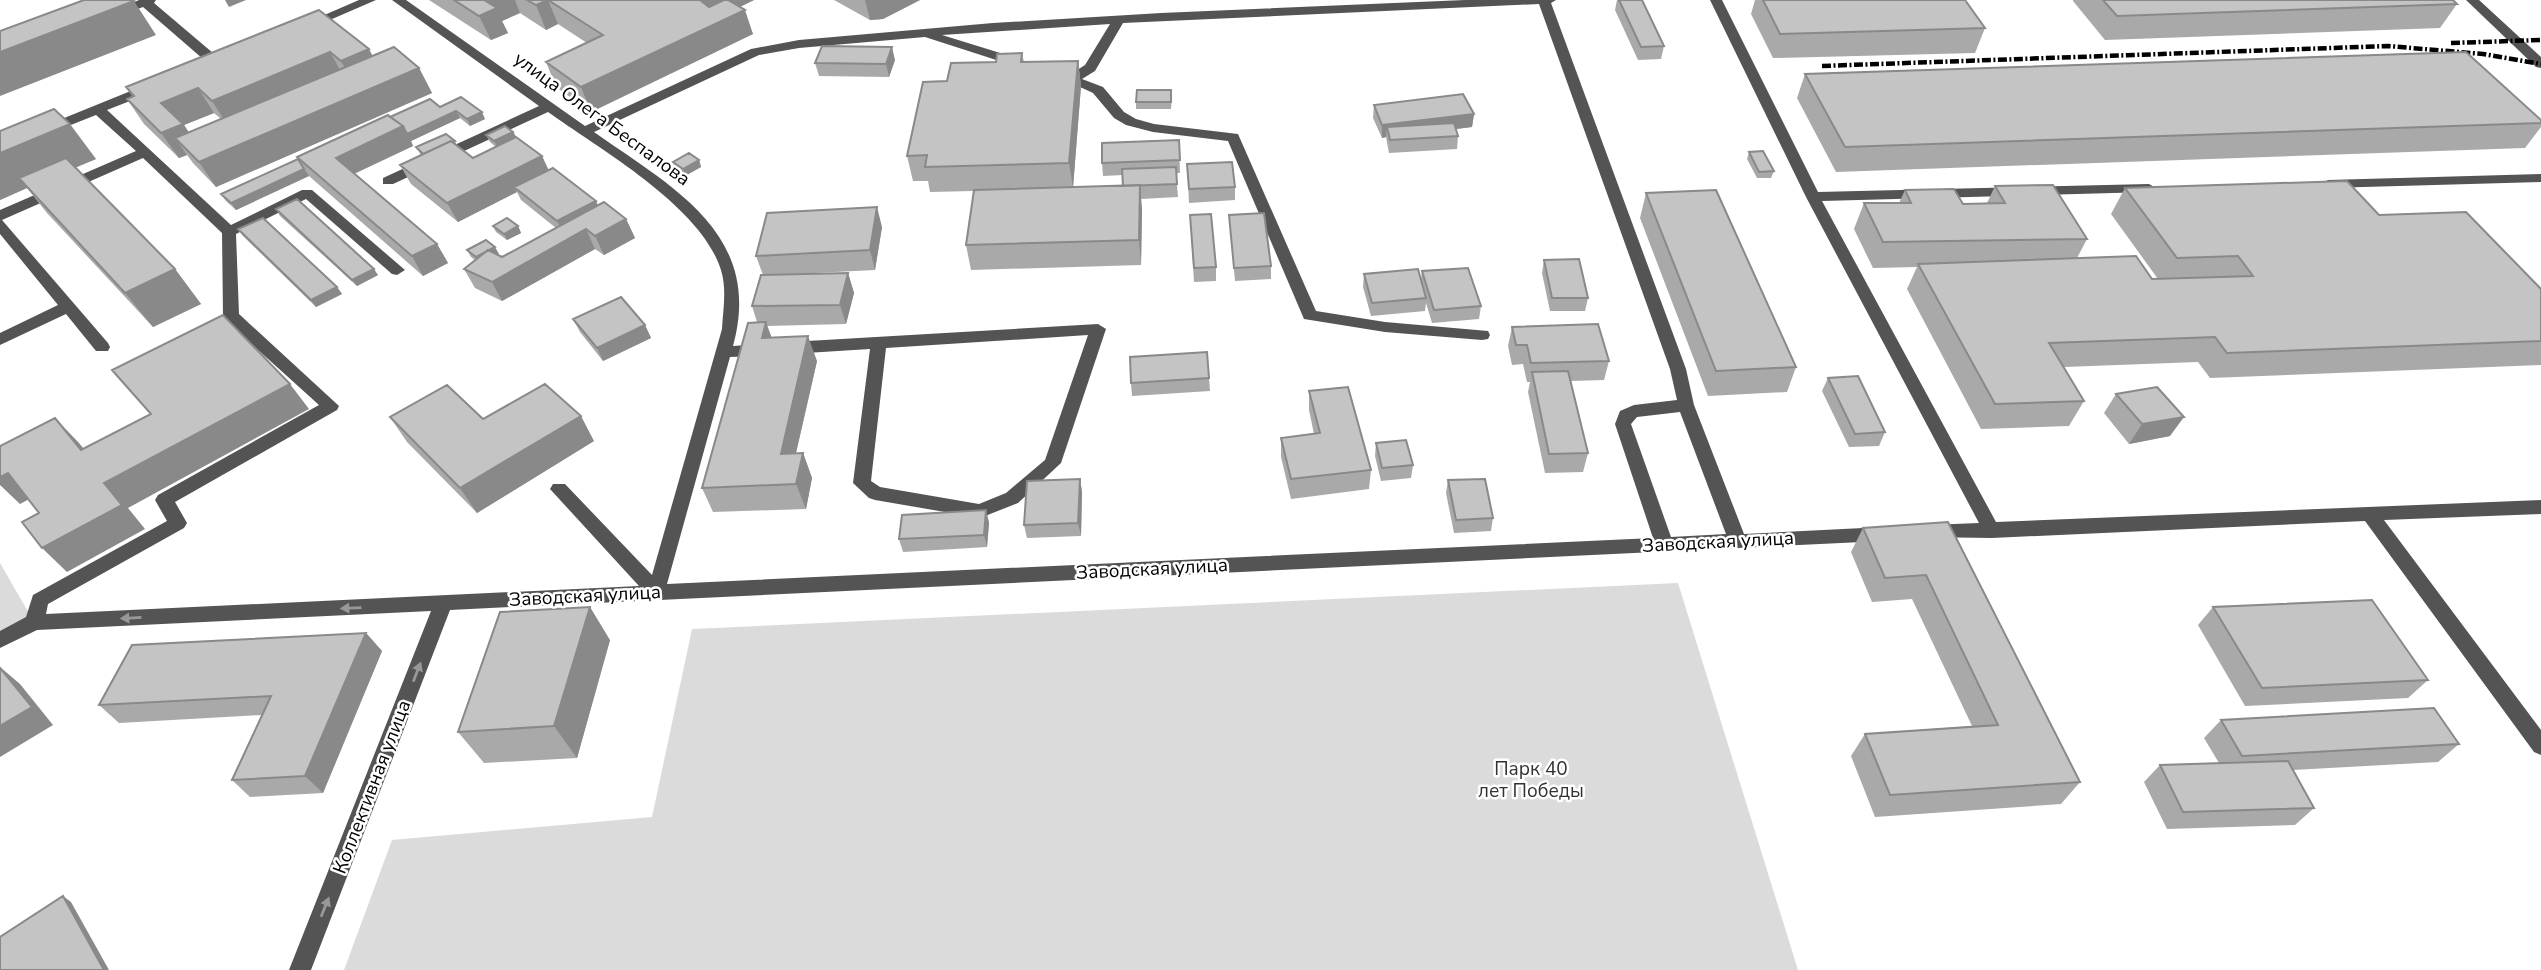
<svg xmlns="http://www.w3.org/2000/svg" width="2541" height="970" viewBox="0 0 2541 970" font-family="'Nunito Sans',sans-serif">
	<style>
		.green { fill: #dbdbdb }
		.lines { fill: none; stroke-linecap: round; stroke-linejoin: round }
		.minor { fill: #545454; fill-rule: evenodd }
		.rail { stroke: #000; stroke-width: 4.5; stroke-dasharray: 9 2.5 2 2.5; stroke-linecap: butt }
		.wall { fill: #a9a9a9; fill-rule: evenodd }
		.shaded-wall { fill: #898989 }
		.building { fill: #c4c4c4; stroke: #898989; stroke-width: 2 }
		.oneway { fill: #989898 }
		.labels { text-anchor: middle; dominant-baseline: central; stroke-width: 5; stroke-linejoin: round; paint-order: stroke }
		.street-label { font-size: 19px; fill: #000; stroke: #fff }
		.park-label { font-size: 19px; fill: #323232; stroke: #fff }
	</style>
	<rect width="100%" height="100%" fill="#fff"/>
	<path class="green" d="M0 563 34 622 0 640Z
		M1678 583 1798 970H344L392 840 652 817 692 629Z"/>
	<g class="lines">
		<path class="minor" d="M139 0H156L154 3 220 59V65H210L143 7 114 18 108 14Z
			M359 0H376L309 29H301L299 26Z
			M392 0H406L585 126 751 49 799 40 993 23 1161 13 1465 0H1556L1551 3 1686 369 1694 405 1744 534 1883 527 1889 529 1892 534 1889 539 1883 541 450 610 311 970H289L431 611 37 630 0 648V631L26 617 33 595 167 521 155 500 158 495 319 405 225 320 223 316 222 233 143 158 2 220 108 343 110 347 108 351H96L66 314 0 345V333L58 305 0 234V210L136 151 96 115 0 153V144L148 84H158V90L107 110 231 225 302 190H312L405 270 397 275 392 274 306 199 236 234 239 314 339 406 337 410 175 502 187 523 184 528 48 604 46 614 639 586 550 489 553 484H565L652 575 722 329C723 309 727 290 721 270 701 206 601 150 548 112L393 184H383V178L539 106ZM1539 4 1670 369 1677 400 1634 405 1620 411 1615 424 1653 538 667 584 730 357 762 356 770 350 762 344 733 346C764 234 672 187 594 132L759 55 799 48 925 37 1018 67 1024 63 1023 60 942 35 1110 24 1085 65 1071 74 1059 70 1052 74 1093 93 1114 118 1126 125 1153 132 1228 141 1304 319 1385 332 1482 340 1488 339 1490 335 1488 331 1385 322 1316 311 1238 134 1154 124 1136 119 1124 112 1103 87 1082 79 1095 71 1123 23ZM1680 412 1726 534 1671 537 1631 424 1637 417Z
			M1710 0H1722L1818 192 2149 184 2156 188 2149 192 1822 201 1996 522 2541 500V514L2384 520 2541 730V755L2534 752 2365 521 1992 538 1923 537 1920 532 1923 527 1929 525 1979 523 1806 197Z
			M2466 0H2479L2541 57V68L2536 67Z
			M2541 174V182L2328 188 2321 184 2328 180Z
			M1098 324 1106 329 1061 463 1018 503 980 518 875 500 869 498 853 483 870 349 790 354 782 348 790 342ZM1088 335 1045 460 1006 493 979 504 880 487 871 481 886 348Z"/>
		<path class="rail" d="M2451 43 2541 40
			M1822 66 2388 46 2483 54 2541 64"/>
	</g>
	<path class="wall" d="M429 0H754L740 7 753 34 591 112 556 87 546 62 587 43 558 24 546 30 520 13 502 21 508 33 491 40Z
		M834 0H920L883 19 870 20Z
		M1617 0H1642L1664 46 1661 59 1638 60 1615 10Z
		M1755 0H1965L1985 28 1975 53 1773 58 1751 14Z
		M2073 0H2453L2457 4 2440 28 2105 40 2073 1Z
		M319 10 372 56 419 68 432 93 216 187 193 163 187 155 179 158 144 124 127 99 132 96 126 87ZM214 113 221 119 189 133 184 125Z
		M1022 53 1024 62 1078 61 1081 86 1073 187 1123 186V175L1103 176 1102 163 1179 140 1180 173H1176L1178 197 1141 199 1142 210 1141 265 971 270 966 245 974 191 930 192 928 181H913L907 156 947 81 996 62Z
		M895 60 889 77 819 76 815 63Z
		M1805 74 2541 120V127L2525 148 1836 172 1797 98Z
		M1172 97 1171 109H1136V102Z
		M1374 105 1474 114 1472 127 1456 129 1458 136 1457 149 1389 153 1386 137 1382 138 1373 118Z
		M440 107 485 119 470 126 460 118 411 141 413 146 354 174 437 244 448 263 423 276 309 176 236 210 226 201 221 194 298 159 297 157 390 117Z
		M0 131 96 159 75 167 175 269 201 304 153 327 47 213 27 188 0 200Z
		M513 132 516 137 542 156 548 170 598 205 626 219 635 238 604 255 595 249 502 301 475 288 464 269 475 260 471 257 467 250 499 254H497L502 257 556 228 521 200 517 192 458 222 411 184 400 165 421 155 416 147 455 141 457 146 473 158 496 147 490 142 486 135Z
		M1749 152 1774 171 1771 178H1757L1747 159Z
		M699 160 701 167 685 176 675 168 673 162Z
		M1187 164 1235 187V200L1189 203Z
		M1995 186 2087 239 2077 258 2152 279H2158L2111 214 2125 188 2379 215 2541 289V365L2210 378 2198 362 2064 367 2084 401 2069 426 1981 429 1907 289 1917 267 1873 268 1854 229 1864 203H1899L1905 190 1963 204 1987 203Z
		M1646 193 1796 367 1787 392 1708 396 1640 218Z
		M276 209 378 275 357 286 280 216Z
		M1190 215 1216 267V281L1194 282Z
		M1229 215 1271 266V279L1235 281Z
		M493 226H518L521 233 507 240 496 232Z
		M882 227 875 270 775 275 848 273 854 293 846 324 767 326 771 337 817 361 796 453H803L812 478 806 509 713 512 702 488 757 322 752 306 763 275 756 256Z
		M238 229 337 287 342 294 316 307 243 236Z
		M1544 260 1588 298 1585 311H1550L1542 273Z
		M1422 271 1481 306 1479 319 1432 323 1426 303 1425 311 1371 316 1363 287 1364 274 1421 279Z
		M573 319 645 325 651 338 603 361 580 332Z
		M1512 327 1609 361 1604 380 1570 381 1588 453 1583 472 1545 473 1528 392 1530 382H1527L1523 364 1512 365 1508 346Z
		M1207 352 1210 391 1132 396 1131 383Z
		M1828 378 1885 432 1879 446 1849 447 1822 391Z
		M1309 391 1371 470 1369 489 1291 499 1281 457V438L1314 434 1309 410Z
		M2116 394 2170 436 2129 444 2104 413Z
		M390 417 483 419 594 441 477 513 407 442Z
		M1376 443 1413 465 1411 478 1381 481 1375 456Z
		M1080 479 1082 492 1081 536 1027 538 1024 525Z
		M1448 480 1493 518 1491 531 1454 533 1446 493Z
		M986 510 989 523 987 547 903 552 899 539Z
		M1948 522 2080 782 2061 804 1875 817 1851 756 1865 734 1972 726 1912 599 1872 602 1851 552 1863 528Z
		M2213 607 2428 680 2408 698 2245 706 2198 625Z
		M366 633 382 651 323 793 250 797 232 780 262 715 119 723 99 705Z
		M610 640 577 758 484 763 458 732Z
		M2221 720 2459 744 2438 762 2293 770 2314 808 2295 825 2167 829 2144 782 2160 765 2219 763 2204 738Z"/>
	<path class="shaded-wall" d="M225 0H246L229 7Z
		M484 0H515L520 13 502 21 508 33 491 40 479 16Z
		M548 0 558 24 546 30 536 5Z
		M698 0H754L706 23Z
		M865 0H920L883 19 870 20Z
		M134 1 156 35 0 96V52Z
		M745 10 753 34 591 112 581 87Z
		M892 47 895 60 889 77 886 64Z
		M369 49 382 74 355 86 341 61Z
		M330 52 344 77 228 126 212 101Z
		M1078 61 1081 86 1073 188 1069 163Z
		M419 68 432 93 216 187 199 162Z
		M198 88 214 113 184 125 200 149 175 138 187 155 179 158 161 133V103Z
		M456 111 460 118 411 141 413 146 347 177 309 167 403 126Z
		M482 112 485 119 470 126 467 119Z
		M1474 114 1472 127 1390 137 1387 127 1386 137 1382 138V125Z
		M70 124 96 159 28 188 19 178 27 188 0 200V153Z
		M513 132 517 138 498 148 494 141Z
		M542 156 551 175 514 187 517 192 458 222 447 203Z
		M699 160 701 167 685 176 683 169Z
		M304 169 309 176 236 210 231 203Z
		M1140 185 1142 210 1141 265 1139 240Z
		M596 201 602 214 564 234 557 221Z
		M877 207 882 227 875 270 870 250Z
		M626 219 635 238 604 255 595 236Z
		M518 226 521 233 507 240 504 234Z
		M586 229 595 249 502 301 492 282Z
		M437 244 448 263 423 276 412 256Z
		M495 247 499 254 480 264 476 257Z
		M175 269 201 304 153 327 125 293Z
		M374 269 378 275 357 286 352 280Z
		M848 273 854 293 846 324 840 305Z
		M337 287 342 294 316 307 311 300Z
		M766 322 775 347 762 338Z
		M645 325 651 338 603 361 597 348Z
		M808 336 817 361 790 479 781 454Z
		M290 384 309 409 128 508 145 529 67 572 42 548 104 483Z
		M581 416 594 441 477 513 460 488Z
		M2184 417 2170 436 2129 444 2142 424Z
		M55 418 79 443 105 475 81 450Z
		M803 453 812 478 806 509 796 484Z
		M8 473 33 497 20 504 0 485V477Z
		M1080 479 1082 492 1081 536 1078 523Z
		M986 510 989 523 987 547 984 535Z
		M590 607 610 640 577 758 554 726Z
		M366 633 382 651 323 793 305 776Z
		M0 667 20 684 53 725 0 757Z
		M63 896 71 902 109 970H104Z"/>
	<path class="building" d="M84 0H132L134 1 0 52V31Z
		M454 0H484L497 8 479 16Z
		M527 0H548L536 5Z
		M548 0H700L709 7 724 0H728L745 10 581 87 546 62 603 35Z
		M1619 0H1642L1664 46 1641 47Z
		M1763 0H1965L1985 28 1780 34Z
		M2103 0H2453L2457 4 2117 16Z
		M319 10 369 49 341 61 330 52 212 101 198 88 161 103 183 124 161 133 127 99 134 96 126 87Z
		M822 46 892 47 886 64 815 63Z
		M394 47 419 68 199 162 175 138Z
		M2466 52 2541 120V123L1845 147 1805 74Z
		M1022 53 1021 62 1078 61 1069 163 925 167 927 155 907 156 923 82 947 81 951 63 996 62 997 54Z
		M1137 90H1171V102H1136Z
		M1463 94 1474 114 1382 125 1374 105Z
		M461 97 482 112 467 119 456 111 407 134 403 126 390 117 430 99 440 107Z
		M54 109 70 124 0 153V131Z
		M388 115 403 126 336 158 437 244 412 256 297 157Z
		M1454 123 1458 136 1390 140 1387 127Z
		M505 126 513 132 494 141 486 135Z
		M446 134 455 141 452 142 451 141 423 154 416 147Z
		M516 137 542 156 447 203 400 165 451 141 473 158Z
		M1179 140 1180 160 1102 163V143Z
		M1763 151 1774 171 1759 172 1749 152Z
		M689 153 699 160 683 169 673 162Z
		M66 158 175 269 125 293 19 178Z
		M298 159 304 169 231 203 221 194Z
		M1232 162 1235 187 1189 189 1187 164Z
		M1176 167 1177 184 1123 186 1122 169Z
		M553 168 596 201 557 221 514 187Z
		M2347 181 2379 215 2466 212 2541 289V341L2227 353 2215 337 2049 343 2084 401 1995 404 1918 264 2136 256 2152 279 2253 276 2238 256 2177 258 2125 188Z
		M1140 185 1139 240 966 245 974 190Z
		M2053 185 2087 239 1883 242 1864 203H1911L1905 190 1954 189 1963 204 2005 203 1995 186Z
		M1716 190 1796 367 1716 371 1646 193Z
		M297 199 374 269 352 280 276 209Z
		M604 202 626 219 595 236 586 229 492 282 464 269 488 250 502 257Z
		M877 207 870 250 756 256 767 213Z
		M1264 213 1271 266 1234 268 1229 215Z
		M1211 214 1216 267 1194 268 1190 215Z
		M263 218 337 287 311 300 238 229Z
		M507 218 518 226 504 234 493 226Z
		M486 240 495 247 476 257 467 250Z
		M1579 259 1588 298H1552L1544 260Z
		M1468 268 1481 306 1434 310 1422 271Z
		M1418 269 1426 298 1372 303 1364 274Z
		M848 273 840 305 752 306 761 275Z
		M621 297 645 325 597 348 573 319Z
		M223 315 290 384 104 483 122 505 42 548 22 522 39 513 8 473 0 477V446L55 418 81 450 151 414 112 370Z
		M766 322 762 338 808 336 781 454 803 453 796 484 702 488 748 323Z
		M1598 324 1609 361 1531 363 1527 345H1516L1512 327Z
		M1207 352 1209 378 1131 383 1130 357Z
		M1568 371 1588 453 1549 454 1532 372Z
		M1858 376 1885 432 1855 434 1828 378Z
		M545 384 581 416 460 488 390 417 447 385 483 419Z
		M1348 387 1371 470 1291 479 1281 438 1320 433 1309 391Z
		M2157 387 2184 417 2142 424 2116 394Z
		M1406 440 1413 465 1382 468 1376 443Z
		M1080 479 1078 523 1024 525 1027 481Z
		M1485 479 1493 518 1456 520 1448 480Z
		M986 510 984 535 899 539 902 515Z
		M1948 522 2080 782 1890 795 1865 734 1998 725 1926 575 1885 578 1863 528Z
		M2372 600 2428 680 2262 688 2213 607Z
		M590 607 554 726 458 732 500 612Z
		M366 633 305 776 232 780 271 696 99 705 132 645Z
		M0 668 32 707 0 726Z
		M2434 708 2459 744 2242 756 2221 720Z
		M2288 761 2314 808 2183 812 2160 765Z
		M63 896 104 970H0V937Z"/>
	<defs><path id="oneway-solid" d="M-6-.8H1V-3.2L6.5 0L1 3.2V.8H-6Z" transform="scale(1.75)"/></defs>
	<g class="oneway">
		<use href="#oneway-solid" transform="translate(351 608) rotate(178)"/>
		<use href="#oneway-solid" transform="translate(131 618) rotate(177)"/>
		<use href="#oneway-solid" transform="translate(417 672) rotate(-69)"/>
		<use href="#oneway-solid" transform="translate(325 907) rotate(-68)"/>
	</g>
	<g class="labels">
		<g class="street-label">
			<text transform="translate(602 119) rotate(36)">улица Олега Беспалова</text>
			<text transform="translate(1718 542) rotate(-3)">Заводская улица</text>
			<text transform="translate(1152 569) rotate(-3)">Заводская улица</text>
			<text transform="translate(585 596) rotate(-3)">Заводская улица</text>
			<text transform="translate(372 787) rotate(-69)">Коллективная улица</text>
		</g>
		<g class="park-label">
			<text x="1531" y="769">Парк 40<tspan x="1531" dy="22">лет Победы</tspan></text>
		</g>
	</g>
</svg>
